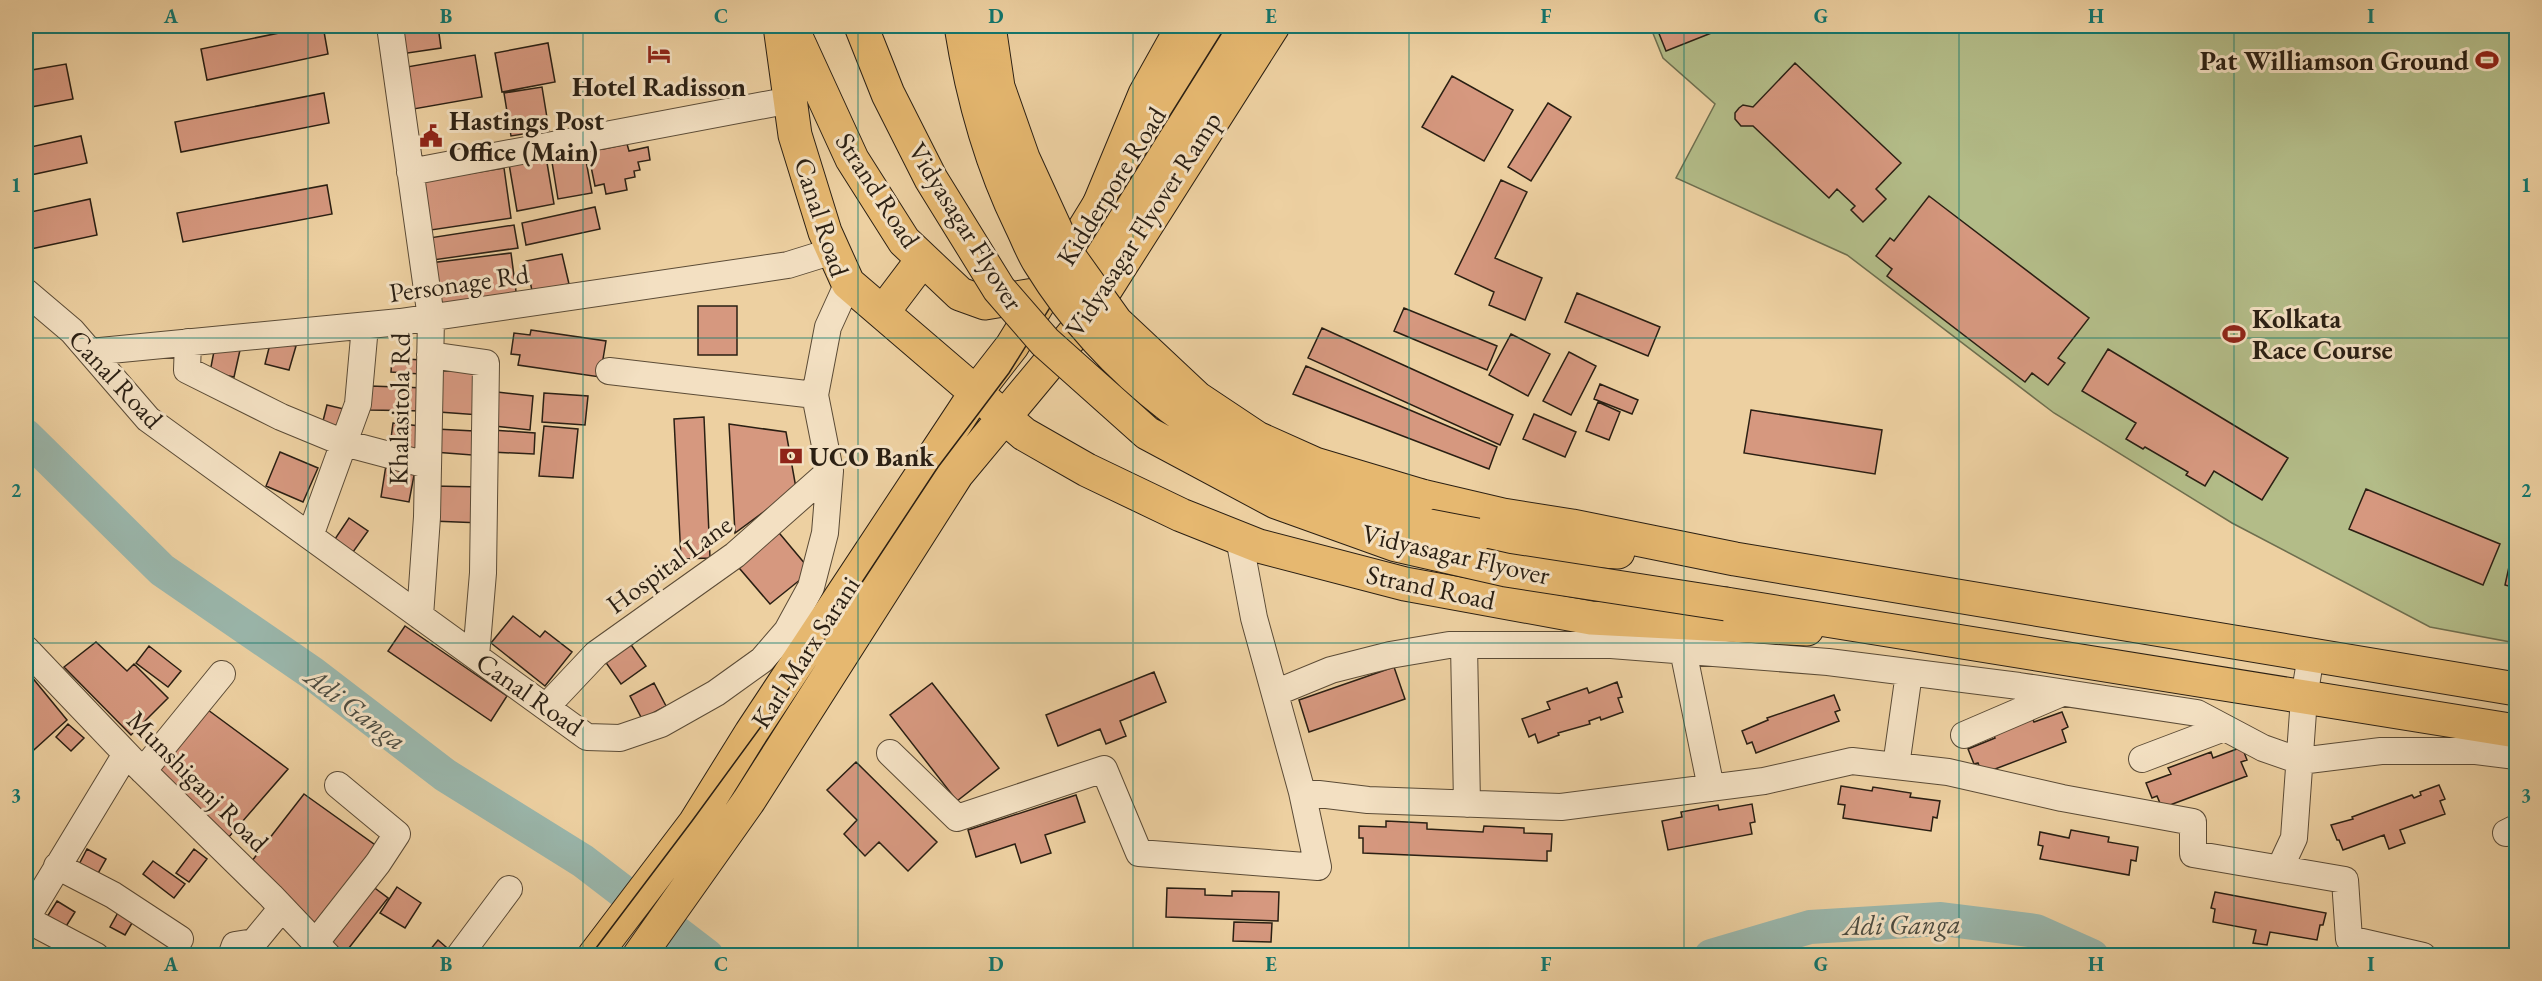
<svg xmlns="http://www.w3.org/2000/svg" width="2542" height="981" viewBox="0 0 2542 981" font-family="'EB Garamond',serif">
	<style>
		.pitch { fill: #b3bc88; stroke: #6e6e4e; stroke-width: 1.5 }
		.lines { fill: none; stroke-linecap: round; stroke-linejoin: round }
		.river { stroke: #9ab6ab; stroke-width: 34 }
		.building { fill: #d6987f; stroke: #2a1f13; stroke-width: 1.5 }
		.minor-casing { stroke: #5b4b36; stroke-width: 28 }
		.major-casing { stroke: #2a1f13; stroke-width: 35 }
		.highway-casing { stroke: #2a1f13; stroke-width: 35 }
		.minor { stroke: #f3e0c2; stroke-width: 26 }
		.major { stroke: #e6b870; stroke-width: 33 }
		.highway { stroke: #e6b870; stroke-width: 33 }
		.tram { stroke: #2a1f13; stroke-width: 1.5 }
		.highway-bridge-casing { stroke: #2a1f13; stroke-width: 35; stroke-linecap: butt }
		.highway-bridge { stroke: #e6b870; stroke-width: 33 }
		.grid { fill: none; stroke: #0f766e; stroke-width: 1.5; stroke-opacity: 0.55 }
		.labels { text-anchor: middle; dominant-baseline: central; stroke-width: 6; stroke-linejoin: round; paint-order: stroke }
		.poi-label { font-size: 27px; font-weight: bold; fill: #2a1f13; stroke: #f3e0c2; text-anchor: start }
		.street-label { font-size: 27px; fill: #2a1f13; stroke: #f3e0c2 }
		.water-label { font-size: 28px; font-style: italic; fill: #4c4c41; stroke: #f3e0c2 }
		.neatline { fill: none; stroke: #0f766e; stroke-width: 2 }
		.grid-label { font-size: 20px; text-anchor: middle; font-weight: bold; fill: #0f766e }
	</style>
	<rect width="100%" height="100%" fill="#edd0a1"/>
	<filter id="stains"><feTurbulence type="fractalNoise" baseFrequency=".00333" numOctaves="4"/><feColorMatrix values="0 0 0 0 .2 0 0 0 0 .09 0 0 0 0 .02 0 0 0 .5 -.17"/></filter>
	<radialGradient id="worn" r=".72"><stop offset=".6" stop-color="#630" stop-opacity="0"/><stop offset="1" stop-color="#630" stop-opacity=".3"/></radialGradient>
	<path class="pitch" d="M1650 26H2516V643L2430 627 2232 523 2054 413 1847 255 1676 178 1715 104 1663 58Z"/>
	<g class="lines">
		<path class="river" d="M26 436 162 570 312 673 445 775 583 861 707 956
			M1711 956 1810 927 1941 919 2036 931 2092 956"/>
	</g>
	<path class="building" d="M313 26H323L328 54 207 80 201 49Z
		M396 26H438L441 48 401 54Z
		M1656 26H1729L1666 51Z
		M548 43 555 82 502 92 495 53Z
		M475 55 482 97 408 110 401 68Z
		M1795 63 1901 163 1876 189 1886 199 1863 222 1851 210 1855 206 1837 189 1829 198 1753 126H1741L1735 119V113L1739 108 1743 105 1753 107Z
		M66 64 73 99 26 108V71Z
		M1452 76 1513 110 1484 161 1422 127Z
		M542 87 549 130 511 136 504 93Z
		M324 93 329 123 181 152 175 122Z
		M1548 103 1571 117 1531 181 1508 167Z
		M81 136 87 163 26 176V148Z
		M602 144 603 149 627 144 629 151 648 147 650 160 638 162 640 170 634 171 635 177 625 179 627 190 606 194 604 184 595 186 587 147Z
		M584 150 592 193 558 199 551 156Z
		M546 157 554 204 517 211 509 164Z
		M504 168 511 218 431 230 423 181Z
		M1501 180 1527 192 1495 258 1542 278 1525 320 1489 305 1494 292 1455 274Z
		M327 185 332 214 183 242 177 213Z
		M1929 196 2089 318 2058 358 2065 363 2048 385 2032 373 2025 382 1887 276 1892 269 1876 256 1890 238 1894 241Z
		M90 199 97 235 26 250V213Z
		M595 207 600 229 526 245 522 223Z
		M514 225 518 248 433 260 429 238Z
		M511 253 517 299 436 309 430 263Z
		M562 254 569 284 532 291 526 261Z
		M1577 293 1660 327 1648 356 1565 322Z
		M698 306H737V355H698Z
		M1404 308 1497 346 1487 370 1394 331Z
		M1322 328 1513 415 1500 445 1308 358Z
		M531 330 606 341 600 377 518 365 520 355 511 354 514 333 530 335Z
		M1511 334 1550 354 1528 396 1489 375Z
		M271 340 296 346 289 370 265 364Z
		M215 346 240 350 234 377 210 372Z
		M2108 349 2288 458 2262 500 2214 471 2205 486 2186 475 2188 472 2145 447 2143 449 2126 439 2136 423 2082 391Z
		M1569 352 1596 366 1571 415 1543 401Z
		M392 358 421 360 420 374 391 372Z
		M442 363 483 366 480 415 439 412Z
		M1306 366 1497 447 1489 469 1293 394Z
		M1600 384 1638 400 1632 414 1594 399Z
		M370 386 426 388 425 411 369 410Z
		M497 392 533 396 530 430 494 426Z
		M544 393 588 396 585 425 542 422Z
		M1598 402 1620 412 1609 440 1586 431Z
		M327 405 344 409 338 433 321 429Z
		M1751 410 1882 430 1875 474 1744 453Z
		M1534 414 1576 432 1565 457 1523 439Z
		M704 417 710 558 681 559 674 419Z
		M393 423 420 426 416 457 389 454Z
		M729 424 786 432 796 488 735 533Z
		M544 426 578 429 573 478 539 476Z
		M436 429 474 431 472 455 434 452Z
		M492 430 535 433 534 454 491 452Z
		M280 452 318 468 303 502 266 486Z
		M386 465 415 470 409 502 381 497Z
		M433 486 483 487 482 523 432 521Z
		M2366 489 2500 544 2483 585 2349 529Z
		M349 518 368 531 353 552 335 539Z
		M775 528 811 571 770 604 734 562Z
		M2516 535V588L2505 585Z
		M513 616 540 637 545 631 572 652 545 686 491 643Z
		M405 626 507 696 491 721 388 651Z
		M627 639 646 666 621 684 602 657Z
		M96 642 127 671 134 664 168 698 131 735 64 667Z
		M149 646 181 671 168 687 136 663Z
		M1394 667 1405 699 1309 732 1299 700Z
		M26 670 67 720 26 757Z
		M1154 672 1166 702 1120 721 1126 736 1106 744 1100 729 1058 746 1046 715Z
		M1617 682 1622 697 1618 698 1623 712 1601 720 1600 717 1589 721 1590 724 1558 733 1559 735 1538 743 1535 734 1529 737 1522 719 1550 709 1547 702 1587 688 1589 693Z
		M654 683 666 706 642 719 630 696Z
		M932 683 999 768 957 801 890 715Z
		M1834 695 1840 710 1835 712 1839 721 1756 753 1752 742 1747 744 1742 731 1768 720 1767 718Z
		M204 707 288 769 228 838 154 765Z
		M2062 712 2068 727 2062 730 2066 742 1982 774 1978 763 1974 764 1968 749 1995 738 1993 733 2032 717 2034 722Z
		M68 724 84 738 71 751 56 737Z
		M2242 747 2247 760 2241 762 2247 776 2162 808 2157 796 2152 798 2146 783 2171 774 2168 768 2211 752 2213 758Z
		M856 762 937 842 908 871 879 842 865 856 844 834 857 820 827 790Z
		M2439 785 2445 799 2440 801 2445 814 2400 830 2405 843 2389 849 2384 835 2343 850 2339 840H2337L2331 825 2353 819 2352 817 2412 795 2414 798 2421 795 2420 792Z
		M1841 786 1872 791 1873 787 1911 793 1910 797 1940 801 1937 818 1933 817 1931 831 1843 818 1845 805 1838 804Z
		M304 794 378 847 317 931 248 866Z
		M1076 795 1085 822 1045 835 1051 853 1021 863 1015 844 976 857 968 830Z
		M1752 804 1755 822 1750 823 1752 834 1668 850 1662 821 1682 817 1681 812 1718 805 1719 810Z
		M1386 821 1427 823V829L1483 832 1484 826 1524 828V833L1552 834 1551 851H1547V861L1363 853V838H1359V826L1386 827Z
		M2071 830 2109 837 2108 842 2138 847 2136 861 2131 860 2129 875 2040 859 2043 846 2038 845 2040 832 2069 838Z
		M87 849 106 859 92 884 74 874Z
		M194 849 207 859 189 882 176 873Z
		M153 861 185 884 174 898 143 874Z
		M372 886 388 898 345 953 329 941Z
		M397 887 421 903 405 928 380 913Z
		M1167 888 1205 889V895L1232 896V891L1279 892 1278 921 1166 917Z
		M2215 892 2326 913 2323 925H2320L2317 940 2270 932 2267 945 2253 943 2256 930 2213 922 2215 909 2211 908Z
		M57 901 75 912 60 936 42 925Z
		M120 909 135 918 125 935 110 927Z
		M1234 922 1272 923 1271 942 1233 941Z
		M438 940 454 954 453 956H425Z"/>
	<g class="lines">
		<g class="minor-casing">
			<path id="minor" d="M390 26 431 318 427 517 420 616
				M410 172 791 100
				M26 292 72 331 148 419 587 737 620 738 661 724 716 693 762 660 787 631 811 587 825 533 830 471 815 395 828 327 848 283
				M188 342 187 370 281 417 344 443 427 465
				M90 352 400 322 788 265 833 251
				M430 355 486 363 483 573 476 656
				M609 371 815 395
				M310 536 358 404 365 326
				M1464 645 1467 804
				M26 649 131 759 271 896 328 956
				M1683 650 1711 788
				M1275 693 1331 670 1390 655 1449 645H1611L1828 662 2019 686 2197 713 2263 748 2300 761 2381 751H2476L2516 756
				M546 707 596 654 735 555 830 471
				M1964 735 2062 693
				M890 753 957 818 1104 769 1139 853 1318 867 1302 792 1254 618 1239 538
				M2142 759 2224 728
				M1896 766 1909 673
				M143 771 222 674
				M1302 792 1368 800 1561 807 1764 781 1852 761 1948 772 2062 798 2193 822V854L2345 880 2349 939 2423 956
				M2506 833 2516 828
				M57 866 113 895 180 939
				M2280 868 2294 838 2304 698 2311 655
				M26 919 126 754
				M26 919 96 956
				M316 942 378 863 397 834 338 785
				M231 956 235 945 254 942 282 908
				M459 956 509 889"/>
		</g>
		<g class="major-casing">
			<path id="major" d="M780 26 795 135 825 232 848 283 1024 434 1087 470 1181 515 1259 546 1405 584 1591 618 1807 629
				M791 26 852 159 904 241 960 294 985 303 1034 295
				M1073 301 1237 26
				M883 312 923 259
				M594 956 695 823 751 733 977 391 1012 346 1209 26
				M639 956 748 802 957 474 1090 314 1273 26"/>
		</g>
		<g class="highway-casing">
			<path id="highway" d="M1096 212 1145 94 1183 26
				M1422 496 1503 515 1572 526 1735 559 2516 689
				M1477 535 1569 549 1618 552
				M1726 604 2516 731"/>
		</g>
		<use href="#minor" class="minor"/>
		<use href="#major" class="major"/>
		<use href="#highway" class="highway"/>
		<path class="tram" d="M590 956 692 821 822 643 938 467 1009 373 1226 26"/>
		<g class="highway-bridge-casing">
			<path id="highway-bridge" d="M861 26 888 94 931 179 999 289 1045 342 1147 433 1276 502 1396 545 1506 570 1726 604
				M961 26C972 95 990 162 1021 225 1027 237 1032 251 1039 262 1109 376 1220 456 1345 501 1362 507 1379 514 1396 519 1423 525 1450 530 1477 535
				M989 26 998 87 1023 158 1066 252 1116 322 1197 398 1257 438 1315 464 1422 496"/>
		</g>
		<use href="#highway-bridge" class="highway-bridge"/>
	</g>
	<path class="grid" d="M308 26V956M583 26V956M858 26V956M1133 26V956M1409 26V956M1684 26V956M1959 26V956M2234 26V956M26 338H2516M26 643H2516"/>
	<defs>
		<g id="hotel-bare" transform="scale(1.8)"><path d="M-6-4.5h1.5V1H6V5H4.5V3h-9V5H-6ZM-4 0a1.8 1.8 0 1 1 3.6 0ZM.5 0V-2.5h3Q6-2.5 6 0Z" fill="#8f2418" stroke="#f3e0c2" stroke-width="2.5" paint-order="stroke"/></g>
		<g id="stadium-bare" transform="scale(1.8)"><path d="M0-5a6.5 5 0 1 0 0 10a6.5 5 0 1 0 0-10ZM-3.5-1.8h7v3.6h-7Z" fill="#8f2418" stroke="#f3e0c2" stroke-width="2.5" paint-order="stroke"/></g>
		<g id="civic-bare" transform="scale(1.8)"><path d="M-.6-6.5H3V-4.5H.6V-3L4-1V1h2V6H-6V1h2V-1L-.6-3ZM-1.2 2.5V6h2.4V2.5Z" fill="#8f2418" stroke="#f3e0c2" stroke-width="2.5" paint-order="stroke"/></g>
		<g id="bank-bare" transform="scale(1.8)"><path d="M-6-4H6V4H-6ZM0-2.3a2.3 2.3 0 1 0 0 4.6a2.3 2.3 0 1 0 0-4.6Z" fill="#8f2418" stroke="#f3e0c2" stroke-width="2.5" paint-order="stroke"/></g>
	</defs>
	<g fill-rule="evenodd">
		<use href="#hotel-bare" x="659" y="54"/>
		<use href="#stadium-bare" x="2487" y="60"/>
		<use href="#civic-bare" x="431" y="136"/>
		<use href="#stadium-bare" x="2234" y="334"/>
		<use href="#bank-bare" x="791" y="456"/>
	</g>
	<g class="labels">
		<g class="poi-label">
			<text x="2469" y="60" text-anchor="end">Pat Williamson Ground</text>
			<text x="659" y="86" text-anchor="middle">Hotel Radisson</text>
			<text x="449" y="120">Hastings Post<tspan x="449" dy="31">Office (Main)</tspan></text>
			<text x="2252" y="318">Kolkata<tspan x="2252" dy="31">Race Course</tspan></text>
			<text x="809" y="456">UCO Bank</text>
		</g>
		<g class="street-label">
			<text transform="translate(1111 186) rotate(-58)">Kidderpore Road</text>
			<text transform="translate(878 190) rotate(57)">Strand Road</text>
			<text transform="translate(822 217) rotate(72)">Canal Road</text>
			<text transform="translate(1143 224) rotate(-57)">Vidyasagar Flyover Ramp</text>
			<text transform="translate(966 226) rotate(58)">Vidyasagar Flyover</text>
			<text transform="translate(459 283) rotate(-8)">Personage Rd</text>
			<text transform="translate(116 379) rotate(47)">Canal Road</text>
			<text transform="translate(399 409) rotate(-89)">Khalasitola Rd</text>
			<text transform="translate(1456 554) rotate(13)">Vidyasagar Flyover</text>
			<text transform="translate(669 564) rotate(-36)">Hospital Lane</text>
			<text transform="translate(1431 587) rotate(12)">Strand Road</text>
			<text transform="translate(805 652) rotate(-57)">Karl Marx Sarani</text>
			<text transform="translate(530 694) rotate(35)">Canal Road</text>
			<text transform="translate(198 781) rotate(45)">Munshiganj Road</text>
		</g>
		<g class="water-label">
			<text transform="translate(356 708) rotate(37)">Adi Ganga</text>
			<text transform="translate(1902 924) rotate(-1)">Adi Ganga</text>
		</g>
	</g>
	<rect width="2542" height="981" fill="none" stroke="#edd0a1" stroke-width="66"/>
	<rect x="33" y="33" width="2476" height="915" class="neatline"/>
	<g class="grid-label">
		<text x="171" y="23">A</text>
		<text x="446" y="23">B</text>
		<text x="721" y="23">C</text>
		<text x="996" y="23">D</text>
		<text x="1271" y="23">E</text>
		<text x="1546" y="23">F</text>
		<text x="1821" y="23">G</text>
		<text x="2096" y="23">H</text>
		<text x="2371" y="23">I</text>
		<text x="16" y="192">1</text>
		<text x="2526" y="192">1</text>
		<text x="16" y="497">2</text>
		<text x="2526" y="497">2</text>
		<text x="16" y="802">3</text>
		<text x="2526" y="802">3</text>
		<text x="171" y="971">A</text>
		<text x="446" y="971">B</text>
		<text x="721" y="971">C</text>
		<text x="996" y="971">D</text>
		<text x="1271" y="971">E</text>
		<text x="1546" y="971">F</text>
		<text x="1821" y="971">G</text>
		<text x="2096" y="971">H</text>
		<text x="2371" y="971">I</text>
	</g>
	<rect width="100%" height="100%" filter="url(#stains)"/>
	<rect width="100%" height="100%" fill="url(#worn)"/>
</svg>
